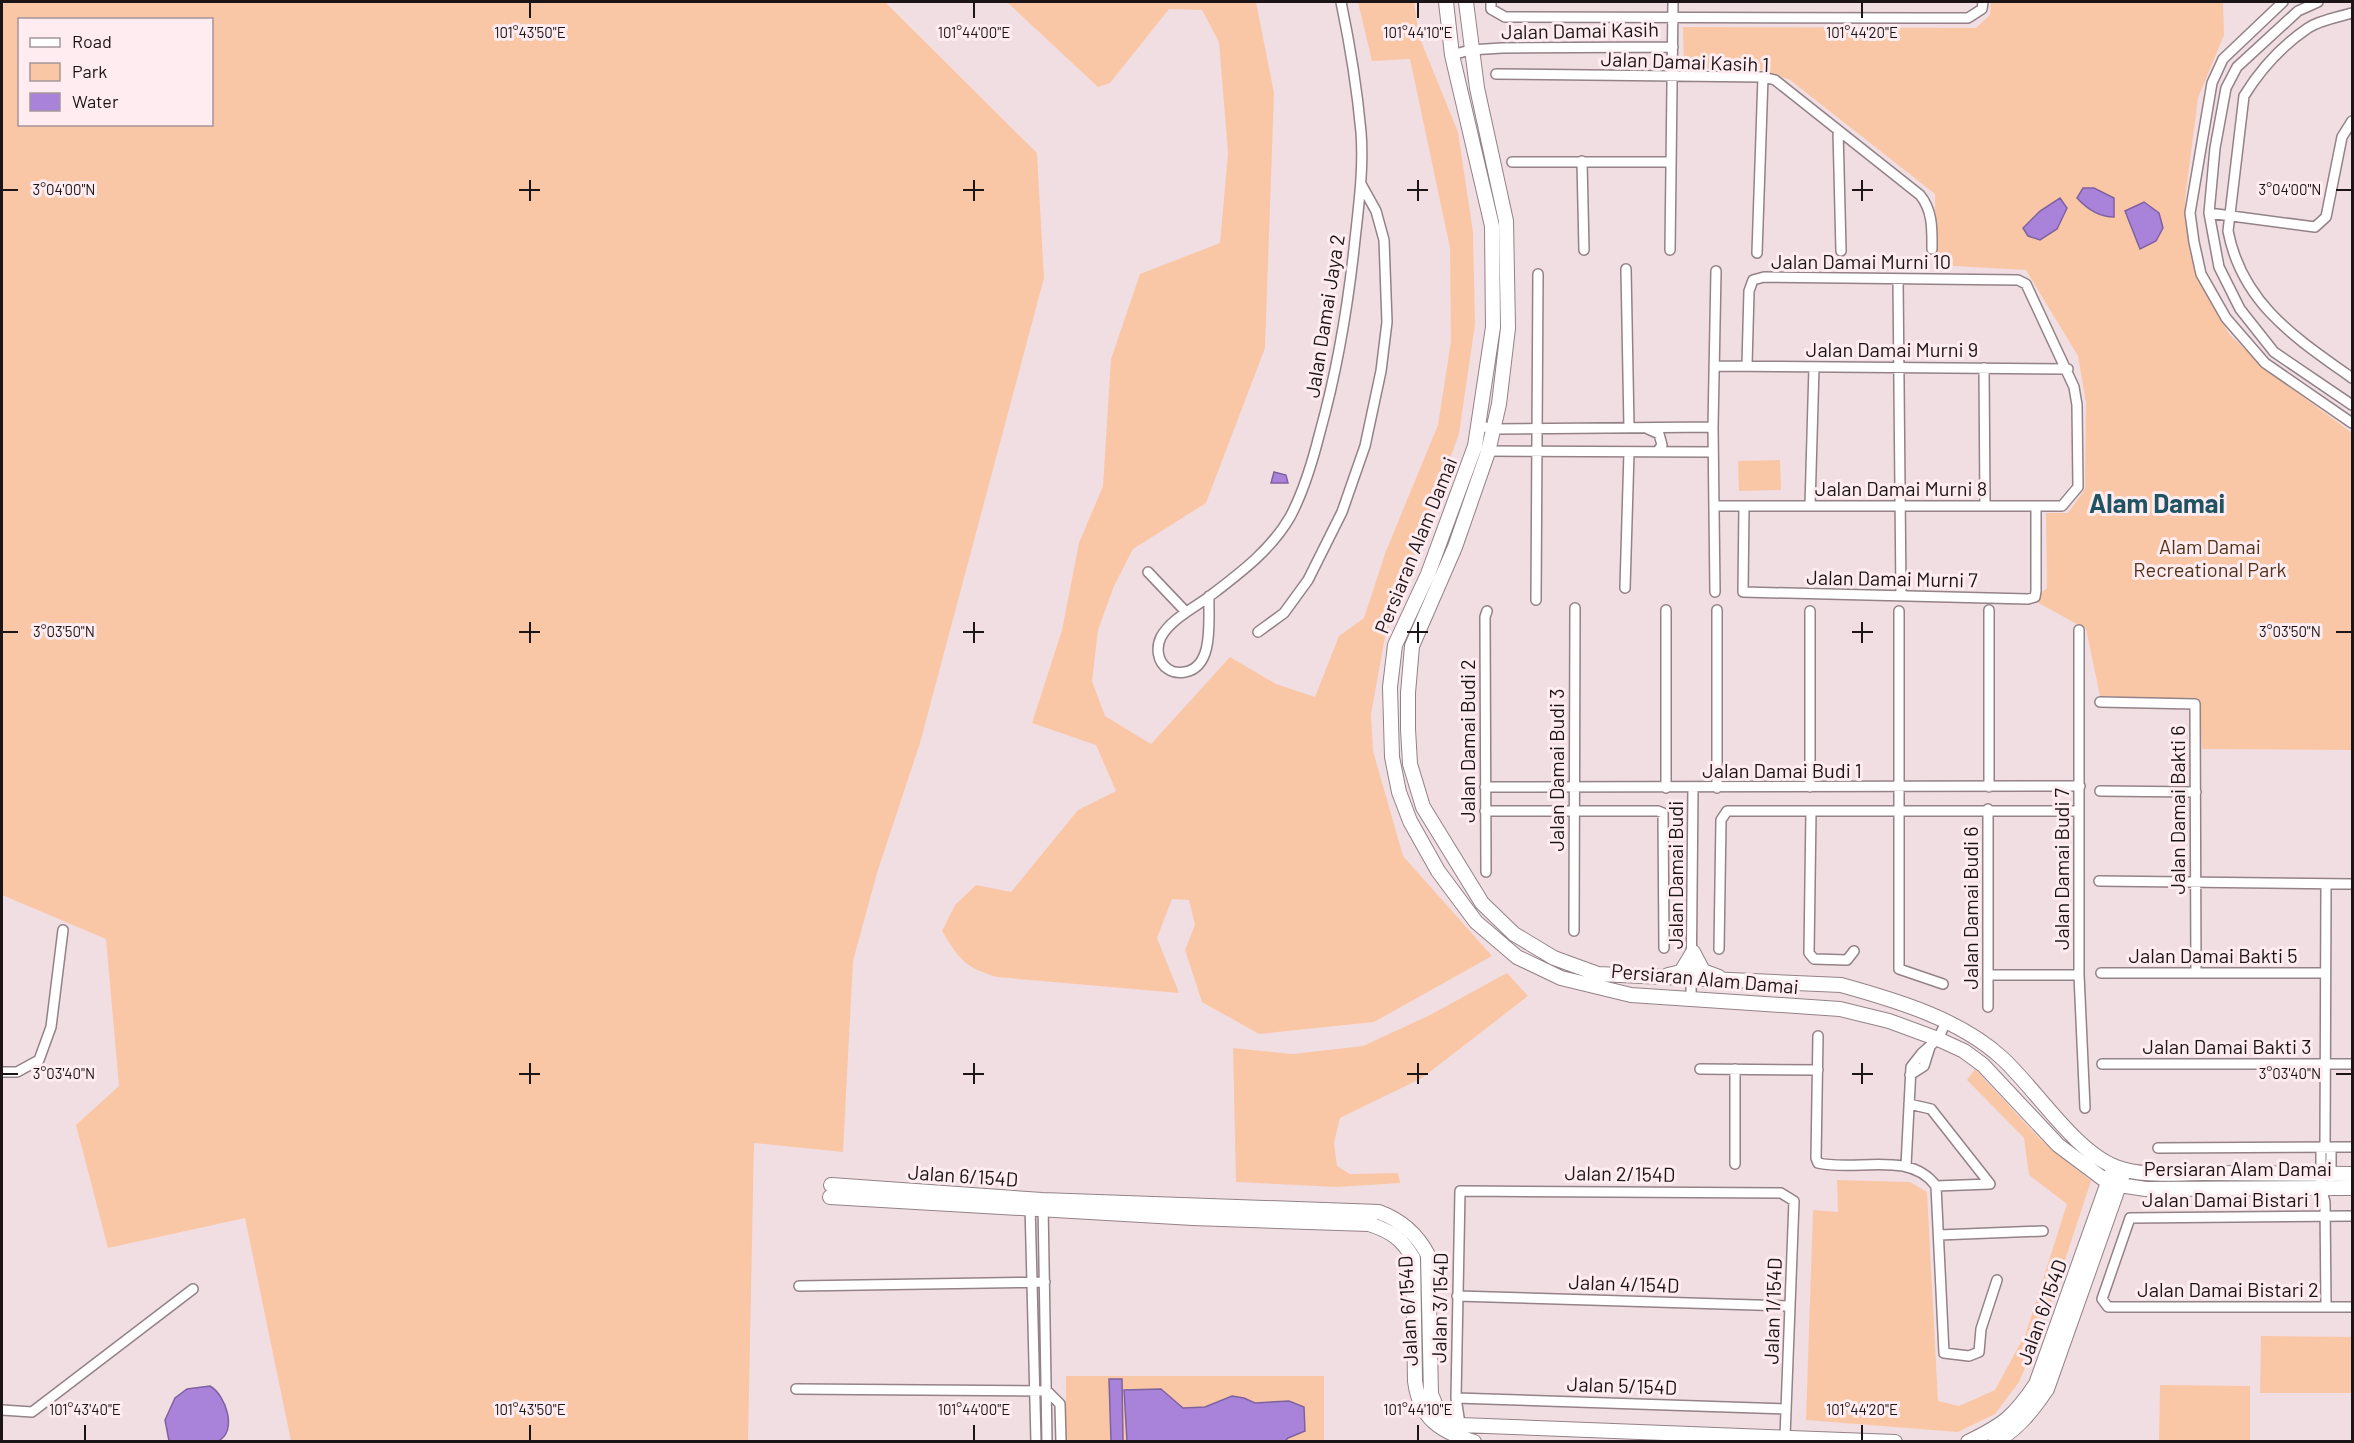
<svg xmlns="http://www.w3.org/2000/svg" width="2354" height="1443" viewBox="0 0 2354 1443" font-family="Barlow,sans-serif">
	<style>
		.green { fill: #fac7a6; fill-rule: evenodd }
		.water { fill: #a983da; stroke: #7e62a0; stroke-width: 1.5 }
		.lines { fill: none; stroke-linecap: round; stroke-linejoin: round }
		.street-casing { stroke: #938287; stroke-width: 12 }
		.secondary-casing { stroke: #938287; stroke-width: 16 }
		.street { stroke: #fff; stroke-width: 9 }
		.secondary { stroke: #fff; stroke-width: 14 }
		.ticks { fill: none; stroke: #1b1517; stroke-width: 2 }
		.labels { text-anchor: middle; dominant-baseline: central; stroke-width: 6; stroke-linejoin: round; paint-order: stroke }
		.street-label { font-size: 20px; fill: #1b1517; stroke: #ffecf1 }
		.park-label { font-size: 20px; fill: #533116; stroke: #ffecf1 }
		.district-label { font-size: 26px; font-weight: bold; fill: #1e5361; stroke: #ffecf1 }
		.ticks-label { font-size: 15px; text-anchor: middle; fill: #1b1517; stroke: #ffecf1; stroke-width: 6; stroke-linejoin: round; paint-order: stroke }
	</style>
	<rect width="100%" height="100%" fill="#f1dee3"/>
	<path class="green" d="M2 2H885L1037 153 1044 278 920 743 877 873 853 961 843 1152 754 1143 748 1441H291L245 1218 108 1248 76 1125 119 1086 106 939 2 895ZM20 20H212V124H20Z
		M1007 2H1256L1274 93 1265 348 1206 503 1133 549 1114 586 1098 630 1092 681 1105 716 1151 744 1230 657 1276 684 1315 697 1339 636 1364 618 1386 551 1438 425 1451 341 1450 248 1410 59 1372 61 1358 2H1414L1419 36 1458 132 1473 232 1475 324 1459 434 1385 637 1371 714 1373 751 1403 856 1492 956 1374 1022 1259 1034 1202 1002 1185 950 1195 925 1189 900 1172 899 1157 938 1179 993 997 977C964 967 960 960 942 931L955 905 976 885 1011 892 1078 810 1116 791 1096 745 1032 723 1062 630 1079 543 1103 486 1111 359 1140 274 1220 243 1228 153 1219 42 1202 10 1169 9 1110 83 1098 87Z
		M1991 2H2223L2224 35 2198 98 2185 199 2195 273 2229 334 2267 370 2352 433V750L2202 749 2199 700 2100 696 2086 629 2033 600 2047 588 2046 513H2068L2085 489 2086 403 2078 356 2026 270 1936 265 1935 194 1790 80 1756 68H1684L1683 27 1976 28 1990 15Z
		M1780 460 1781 490 1739 491 1738 461Z
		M1507 973 1528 996 1422 1078 1340 1118 1334 1143 1337 1166 1350 1174 1398 1173 1400 1183 1337 1187 1236 1182 1233 1048 1293 1054 1363 1046 1430 1015Z
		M1975 1069 2040 1139 2091 1181 2046 1318 2019 1382 1995 1414 1958 1432 1806 1420 1813 1210 1838 1212 1837 1180 1910 1182 1927 1192 1938 1401 1959 1406 1995 1390 2026 1333 2067 1204 2029 1175 2024 1138 1967 1080Z
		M2261 1336 2352 1337V1393H2260Z
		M1066 1376H1324V1441H1066Z
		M2160 1385 2250 1386V1441H2159Z"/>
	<path class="water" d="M2083 188H2094L2114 198V217C2100 217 2087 209 2077 198Z
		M2060 198 2067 208 2057 229 2040 240 2028 236 2023 228 2040 211Z
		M2144 202 2159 213 2163 228 2156 241 2140 249 2125 211Z
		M1274 472 1286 475 1288 483H1271Z
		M1109 1379H1122L1123 1441H1111Z
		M210 1386C226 1395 238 1432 218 1441H169L165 1420 175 1398 187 1389Z
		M1161 1389 1183 1408 1205 1407 1232 1396 1244 1398 1255 1403 1289 1401 1304 1407 1305 1431 1288 1438 1285 1441H1127L1124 1390Z"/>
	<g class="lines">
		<g class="street-casing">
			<path id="street" d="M1491 2V9L1505 17 1928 18H1968L1982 9 1983 2
				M2283 2 2223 59 2212 83 2190 213 2194 242 2201 274 2226 318 2265 363 2352 423
				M2318 2 2298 11 2237 67 2226 88 2215 148 2209 213 2219 267 2240 309 2274 352 2352 405
				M2352 13C2339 17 2320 20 2308 28 2283 45 2260 70 2244 96L2228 231C2242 304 2296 338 2352 378
				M1452 55 1470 50 1502 48 1673 47
				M1496 74 1763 77 1775 80 1920 195C1933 211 1932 229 1932 249
				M1838 130 1841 251
				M1582 161 1584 250
				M1512 162H1671
				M2209 213 2315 227 2326 217 2342 137 2352 121
				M1670 250 1673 2
				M1757 253 1763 77
				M1626 269 1629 428
				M1898 279 1901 596
				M1716 366 2068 369
				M1984 368 1985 506
				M1480 426 1494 429 1713 427
				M1648 429 1659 434 1662 445 1657 452
				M1485 451 1713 452
				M1714 506H2062L2078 487 2077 405 2074 387 2026 284 2018 280 1764 277 1753 280 1749 291 1747 365
				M1744 506 1743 592 2028 599 2035 597 2036 591V506
				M1810 506 1814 367
				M1148 572 1186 612
				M1625 588 1629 452
				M1715 592 1713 427 1716 271
				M1209 596C1208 618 1215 667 1185 672 1179 673 1172 672 1168 669 1157 662 1156 647 1161 637 1171 619 1194 608 1210 596 1240 573 1271 550 1290 517 1304 491 1313 460 1320 432 1337 371 1347 312 1354 249 1358 210 1364 171 1361 132 1357 88 1350 45 1341 2
				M1536 600 1538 274
				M1717 610V788
				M1989 610V787
				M1899 611V969L1943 984
				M2079 630V975L2085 1108
				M1258 632 1284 613 1308 580 1342 512 1365 446 1381 371 1387 322 1384 240 1376 211 1361 184
				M2100 702 2195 704 2196 973
				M1485 787 2080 786
				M1810 787V611
				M1666 788V610
				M2100 791 2196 792
				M1988 809V1007
				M1485 811H1658L1663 813 1664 948
				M1811 811 1809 953 1814 959 1847 960 1854 951
				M1486 872 1485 617 1487 611
				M2099 881 2352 884
				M2326 884 2325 1147 2321 1151V1188L2325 1202 2326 1307
				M1574 931 1575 608
				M1719 949 1721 820 1727 811H2079
				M2101 973H2325
				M1988 975H2079
				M1691 998 1693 788
				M1818 1036 1816 1158 1818 1163C1856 1172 1910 1150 1936 1186L1944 1353 1969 1356 1979 1352 1981 1329 1997 1280
				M2102 1064H2352
				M1700 1069 1818 1070
				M1735 1069V1164
				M2 1072H17L39 1060 51 1027 63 930
				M1910 1075 1924 1066 1930 1047
				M1909 1104 1931 1109 1990 1184 1936 1186
				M2325 1147 2331 1151V1177
				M2158 1148 2352 1147
				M1906 1166 1911 1067 1922 1053 1938 1039 1946 1022
				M1030 1204 1036 1442
				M1043 1204 1047 1442
				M2352 1216 2130 1218 2102 1299 2108 1307H2352
				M1939 1235 2043 1231
				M799 1286 1045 1282
				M1457 1296 1790 1306
				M796 1389 1047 1391 1060 1404 1061 1442
				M1456 1398 1786 1409
				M2 1410 32 1412 193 1289
				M1460 1424 1456 1398 1460 1191 1781 1193 1794 1201 1785 1437"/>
		</g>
		<g class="secondary-casing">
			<path id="secondary" d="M1446 2 1452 55 1492 226 1493 327 1475 446 1428 574 1395 645 1390 687 1392 757 1399 792 1410 821 1438 871 1476 922 1517 957 1561 978 1631 995 1840 1009 1889 1021 1938 1039 1964 1051 1983 1065 2058 1145 2102 1178 2119 1185 2146 1189 2352 1188
				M1466 2 1477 88 1506 221 1508 328 1499 404 1488 452 1455 547 1412 646 1408 693V729L1410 764 1423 807 1482 903 1514 934 1554 958 1598 974 1841 985C1895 1000 1960 1019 2002 1058 2035 1088 2075 1152 2116 1167 2143 1177 2174 1173 2202 1173 2252 1173 2302 1174 2352 1174
				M1668 975 1681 972 1693 952 1703 971 1719 977
				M831 1185 1042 1200 1379 1212C1401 1220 1417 1234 1428 1255L1431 1394 1436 1406 1460 1425 1895 1442
				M830 1197 1193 1218 1369 1224C1391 1231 1402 1239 1413 1258L1415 1381C1420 1419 1440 1431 1474 1442
				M1968 1442C2003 1425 2014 1417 2036 1384L2111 1174
				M1995 1442C2018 1429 2032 1411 2047 1389L2122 1177"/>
		</g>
		<use href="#street" class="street"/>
		<use href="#secondary" class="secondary"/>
	</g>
	<path class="ticks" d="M530 3V18M974 3V18M1418 3V18M1862 3V18M530 180V201M974 180V201M1418 180V201M1862 180V201M3 190H18M519 190H540M963 190H984M1407 190H1428M1852 190H1873M2336 190H2351M530 622V643M974 622V643M1418 622V643M1862 622V643M3 632H18M519 632H540M963 632H984M1407 632H1428M1852 632H1873M2336 632H2351M530 1063V1084M974 1063V1084M1418 1063V1084M1862 1063V1084M3 1074H18M519 1074H540M963 1074H984M1407 1074H1428M1852 1074H1873M2336 1074H2351M85 1425V1440M530 1425V1440M974 1425V1440M1418 1425V1440M1862 1425V1440"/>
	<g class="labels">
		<g class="street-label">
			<text transform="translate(1580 30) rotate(-1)">Jalan Damai Kasih</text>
			<text transform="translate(1685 61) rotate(2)">Jalan Damai Kasih 1</text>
			<text x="1861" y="261">Jalan Damai Murni 10</text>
			<text transform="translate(1324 316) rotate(-81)">Jalan Damai Jaya 2</text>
			<text x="1892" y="349">Jalan Damai Murni 9</text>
			<text x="1901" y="488">Jalan Damai Murni 8</text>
			<text transform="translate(1415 545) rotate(-68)">Persiaran Alam Damai</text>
			<text transform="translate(1892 578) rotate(1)">Jalan Damai Murni 7</text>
			<text transform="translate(1467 741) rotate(-90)">Jalan Damai Budi 2</text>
			<text transform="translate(1556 770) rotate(-90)">Jalan Damai Budi 3</text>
			<text x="1782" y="770">Jalan Damai Budi 1</text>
			<text transform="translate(2177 810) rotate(-90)">Jalan Damai Bakti 6</text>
			<text transform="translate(2061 869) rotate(-90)">Jalan Damai Budi 7</text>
			<text transform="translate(1675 875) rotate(-90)">Jalan Damai Budi</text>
			<text transform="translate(1970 908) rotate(-90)">Jalan Damai Budi 6</text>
			<text x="2213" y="955">Jalan Damai Bakti 5</text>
			<text transform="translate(1705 978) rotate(5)">Persiaran Alam Damai</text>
			<text x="2227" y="1046">Jalan Damai Bakti 3</text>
			<text x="2238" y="1168">Persiaran Alam Damai</text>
			<text transform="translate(1620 1173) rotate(1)">Jalan 2/154D</text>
			<text transform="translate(963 1175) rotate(4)">Jalan 6/154D</text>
			<text x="2231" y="1199">Jalan Damai Bistari 1</text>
			<text transform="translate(1624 1283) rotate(2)">Jalan 4/154D</text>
			<text x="2228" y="1289">Jalan Damai Bistari 2</text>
			<text transform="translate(1439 1308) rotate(-89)">Jalan 3/154D</text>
			<text transform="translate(1407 1311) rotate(-93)">Jalan 6/154D</text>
			<text transform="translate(1772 1311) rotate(-88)">Jalan 1/154D</text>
			<text transform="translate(2041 1312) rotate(-70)">Jalan 6/154D</text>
			<text transform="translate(1622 1385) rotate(2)">Jalan 5/154D</text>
		</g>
		<g class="park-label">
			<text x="2210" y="546">Alam Damai<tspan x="2210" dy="23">Recreational Park</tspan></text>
		</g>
		<g class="district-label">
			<text x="2157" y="502">Alam Damai</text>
		</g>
	</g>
	<g class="ticks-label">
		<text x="530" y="38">101°43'50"E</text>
		<text x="974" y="38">101°44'00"E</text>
		<text x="1418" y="38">101°44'10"E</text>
		<text x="1862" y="38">101°44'20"E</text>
		<text x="64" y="195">3°04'00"N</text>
		<text x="2290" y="195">3°04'00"N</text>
		<text x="64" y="637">3°03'50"N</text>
		<text x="2290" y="637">3°03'50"N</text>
		<text x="64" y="1079">3°03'40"N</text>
		<text x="2290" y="1079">3°03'40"N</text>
		<text x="85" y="1415">101°43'40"E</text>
		<text x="530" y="1415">101°43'50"E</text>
		<text x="974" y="1415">101°44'00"E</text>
		<text x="1418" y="1415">101°44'10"E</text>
		<text x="1862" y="1415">101°44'20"E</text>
	</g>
	<rect width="2354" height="1443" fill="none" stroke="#1b1517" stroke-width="6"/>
	<rect x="18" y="18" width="195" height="108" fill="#ffecf1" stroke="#a4969a" stroke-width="1.5"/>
	<rect x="30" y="38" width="30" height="9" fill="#ffffff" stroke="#a4969a" stroke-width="1.5"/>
	<text x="72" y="48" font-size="18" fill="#1b1517">Road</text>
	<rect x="30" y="63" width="30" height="18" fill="#fac7a6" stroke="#a4969a" stroke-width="1.5"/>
	<text x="72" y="78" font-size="18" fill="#1b1517">Park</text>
	<rect x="30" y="93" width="30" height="18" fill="#a983da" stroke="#a4969a" stroke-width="1.5"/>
	<text x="72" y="108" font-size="18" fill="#1b1517">Water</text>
</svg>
